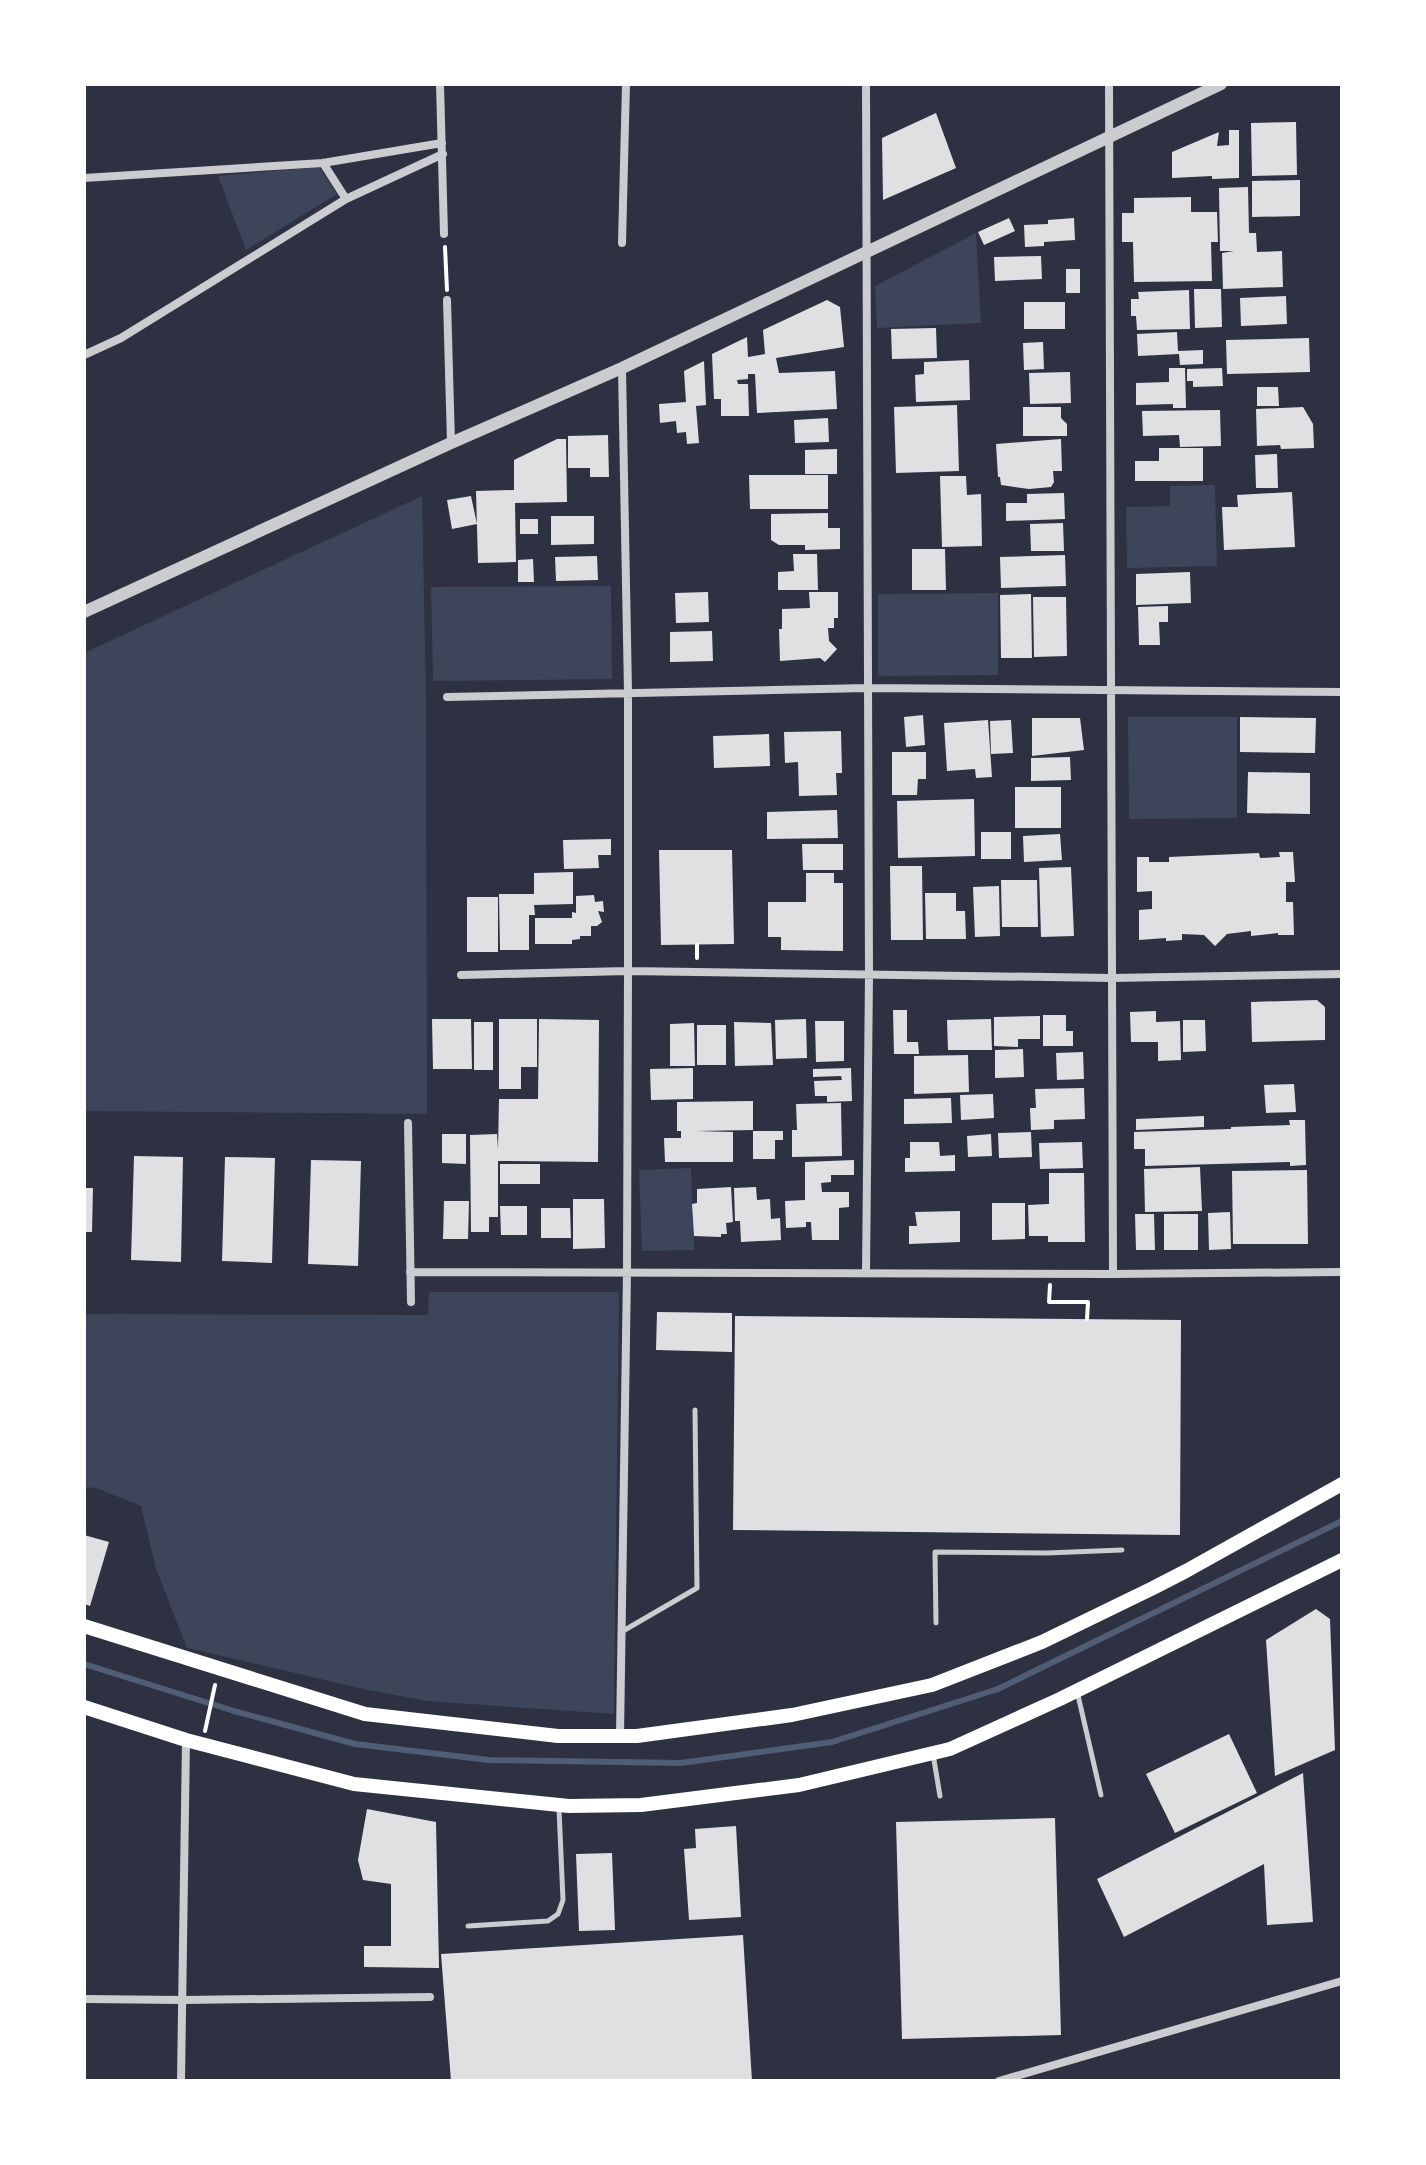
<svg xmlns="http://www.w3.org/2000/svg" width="1426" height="2165" viewBox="0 0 1426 2165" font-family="'Exo 2',sans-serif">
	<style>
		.green { fill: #3c4559 }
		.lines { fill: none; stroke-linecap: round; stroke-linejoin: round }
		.stream { stroke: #4f5d75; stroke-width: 6 }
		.building { fill: #e0e0e3 }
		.path { stroke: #fff; stroke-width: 4 }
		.service { stroke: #caccd0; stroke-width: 5 }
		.minor { stroke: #caccd0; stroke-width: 8 }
		.tertiary { stroke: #caccd0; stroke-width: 12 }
		.secondary { stroke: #fff; stroke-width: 14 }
	</style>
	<rect width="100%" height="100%" fill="#2d3142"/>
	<path class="green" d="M319 167 337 194 246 250 218 176Z
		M976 233 981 323 877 328 875 286Z
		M1215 485 1217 566 1127 568 1126 507 1170 506V486Z
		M422 496 426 696 427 1114 84 1111V653Z
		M611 586 612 679 433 681 431 587Z
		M998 593V675L878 676V594Z
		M1128 717H1237V818L1129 819Z
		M691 1168 694 1250 642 1251 639 1170Z
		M429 1292H619L614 1714 427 1701 368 1690 187 1648 156 1569 141 1506 96 1488 84 1487V1314L428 1315Z"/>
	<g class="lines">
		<path class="stream" d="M84 1664 234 1711 355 1744 489 1760 681 1763 832 1742 998 1689 1342 1521"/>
	</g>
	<path class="building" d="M936 113 956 168 883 200 882 138Z
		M1296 122 1297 175 1252 176 1251 123Z
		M1229 130H1239V178L1212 179V176L1172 178V152L1219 132 1217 146 1229 145Z
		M1300 180V216L1252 217V181Z
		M1248 187 1249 233H1256L1257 252 1282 251 1283 287 1223 289 1222 253 1234 251H1220L1219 188Z
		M1191 197V212H1217L1218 242H1211L1212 281 1134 282 1133 242H1122V213H1134V198Z
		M1009 218 1015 231 984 245 978 232Z
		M1074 218 1075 240 1044 242V246L1025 247 1024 225 1048 224V220Z
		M1041 256 1042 279 995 281 994 257Z
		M1066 269H1080V293H1066Z
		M1194 289H1221L1222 327 1195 328Z
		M1189 290 1190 329 1137 330 1136 316H1131V299H1139L1138 292Z
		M1286 296 1287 324 1241 326 1240 298Z
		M827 300 840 307 844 347 776 358 779 373 835 371 837 409 757 413 755 374H748V379L737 380 738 384H748L749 416H721V399H714L712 354 747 337 748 357 765 354 763 330Z
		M1024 302H1065V329H1024Z
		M936 328 937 358 892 359 891 329Z
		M1177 332 1178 351 1203 350V364L1180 365 1179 354 1138 356 1137 334Z
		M1309 338 1310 372 1227 374 1226 340Z
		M1043 342 1044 369 1024 370 1023 343Z
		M969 360 970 400 916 402 915 375 924 374V362Z
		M704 361 706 405 696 406 699 443 687 444 686 432 677 433 676 421 660 423 659 404 686 402 684 371Z
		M1169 368H1185L1186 408H1173V404L1136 405V383L1169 382Z
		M1222 368 1223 386 1193 387V381H1187V369Z
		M1070 372 1071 403 1030 404 1029 373Z
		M1257 387H1278L1279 406H1257Z
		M957 405 959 471 896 473 894 407Z
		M1023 407H1061V418L1067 424V436H1023Z
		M1303 407 1313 424 1314 448 1281 449 1280 445 1257 446 1256 409Z
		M1220 410 1221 446 1180 447 1179 435 1143 436 1142 411Z
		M828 418 829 442 795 443 794 420Z
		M608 435 609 477H590V468H568V436Z
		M557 439H566L567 502 515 503 516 562 478 563 476 491 514 490V460Z
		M1061 439 1062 471H1053L1054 482 1051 487 1029 489 1001 485 1000 477H998L996 444Z
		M1159 448H1203V481H1135V461H1159Z
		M837 449V474H805V450Z
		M1277 454 1278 488H1256L1255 455Z
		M749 475H828V509H750Z
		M940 476H966L967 495 981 494 982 546 942 547Z
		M1292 492 1295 547 1224 550 1222 507H1238L1237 495Z
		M1064 493 1065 519 1006 521V503H1027V494Z
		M471 496 477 524 452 529 447 500Z
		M828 513V528H840V549L805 550V545H779L771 540V514Z
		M551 516H594V544L551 545Z
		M520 519H538V534H520Z
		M1063 523 1064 551H1031L1030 524Z
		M912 549H945L946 590H912Z
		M793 554H817L818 590H778V572L794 571Z
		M1065 555 1066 586 1001 588 1000 557Z
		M597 556 598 580 556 581 555 557Z
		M533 559 534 582H518V560Z
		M1190 572 1191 603 1136 605V574Z
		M708 592 709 622 676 623 675 593Z
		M809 592H838V618H834V628H828L829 641 837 649 825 662 820 658 780 661 779 629H782V609L810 608Z
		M1031 594 1032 658H1001L1000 595Z
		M1033 597H1066L1067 656 1034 657Z
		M1168 606V622H1159L1160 645H1139L1138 607Z
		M712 631 713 661 670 662V632Z
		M923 715 925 745 906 747 904 717Z
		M1240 717 1316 718 1315 753 1240 752Z
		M1032 718H1080L1084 750 1032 756Z
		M988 720 992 777 976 778 975 769 947 771 944 723Z
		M1011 720 1013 753 991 754 990 721Z
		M841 731 842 773H836L837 795 799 796 798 762 785 763 784 732Z
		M769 734 770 766 714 768 713 736Z
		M892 752H926V779H918L917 795H892Z
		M1070 757 1071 780 1031 781V758Z
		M1248 772 1310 773V814L1247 813Z
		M1015 787H1061V828H1015Z
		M974 799 975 856 898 858 897 801Z
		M837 810 838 838 767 839V812Z
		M981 832H1011V859H981Z
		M1060 834 1062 860 1024 862 1023 836Z
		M611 839V855H598L599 868 564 869 563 840Z
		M802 844H843V870H803Z
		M659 850H732L734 944 661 945Z
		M1279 852H1293L1295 882H1286V902H1293L1294 935H1278V933L1251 936V931L1227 934 1215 946 1204 935 1182 934V940L1166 941V938L1139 940V910L1152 909V891L1137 892V857H1149V862H1169V857L1259 853 1260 858 1280 857Z
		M890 866H922L923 940H891Z
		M1071 867 1074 936 1041 937 1039 868Z
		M573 872V904L534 905 535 915H529V950H500L499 894H534V873Z
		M806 873H834V883H843V951L781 950V937H768V902H806Z
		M1001 880H1037L1038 927H1002Z
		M999 886 1000 936 975 937 973 887Z
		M925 893H956V911H965L966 939H926Z
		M594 895 595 902 603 901 604 912 598 911 602 922 597 926H591V936H580V939L572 940V944H535V918H572V912L576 913V896Z
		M467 897H498V952H467Z
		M1317 1000 1325 1007V1040L1252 1042 1251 1002Z
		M893 1010H907V1042H918L919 1054H894Z
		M1156 1011V1022L1180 1021 1181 1060 1158 1061V1042H1131L1130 1012Z
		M1043 1015H1066V1031H1073V1046H1043Z
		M1040 1016V1039H1018V1047L994 1046V1017Z
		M432 1019H471L472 1069H433Z
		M499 1019H537V1067H521V1089H499Z
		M539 1019 599 1020 598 1162 498 1161V1217H489V1232H471L470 1135 497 1134 498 1149 499 1099H538Z
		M806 1019 807 1058 776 1059 775 1020Z
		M991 1019 992 1050H948L947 1020Z
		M1183 1020H1205L1206 1051 1183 1052Z
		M815 1021H844V1061L816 1062Z
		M474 1022H493V1070H474Z
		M734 1022 771 1023 773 1065 735 1066Z
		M694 1023 695 1066H670V1024Z
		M697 1025H726V1065H697Z
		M1023 1049 1024 1077 995 1078V1050Z
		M1083 1052 1084 1079 1057 1080 1056 1053Z
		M968 1055 969 1092 914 1094V1056Z
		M693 1068V1099L651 1100 650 1069Z
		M851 1068 852 1101 827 1102V1096H815L814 1081 842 1080 841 1076 813 1077V1069Z
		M1294 1084 1296 1112 1266 1113 1264 1085Z
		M1084 1088 1085 1119 1054 1120V1129L1031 1130 1030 1108H1036L1035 1089Z
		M993 1094 994 1118 961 1120 960 1095Z
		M951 1098 952 1123 904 1124V1099Z
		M753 1101V1130L696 1131 733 1132V1162H665L664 1138H681V1131H677V1102Z
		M841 1103 842 1156 792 1157V1130H797L796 1104Z
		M1204 1116V1127L1136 1130V1119Z
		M1289 1120H1305L1306 1165 1290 1166V1162L1145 1166V1149H1134V1132L1231 1129V1127L1290 1125Z
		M753 1131H783V1140H775V1159H753Z
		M1031 1132 1032 1157 999 1158 998 1133Z
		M442 1134H466V1164L442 1163Z
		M991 1134 992 1156 968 1157 967 1136Z
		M910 1142H939L940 1156 955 1155V1171L905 1172V1158H910Z
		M1082 1142 1083 1168 1040 1169 1039 1143Z
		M134 1156 183 1157 181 1262 131 1260Z
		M225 1157 275 1158 272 1263 222 1261Z
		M311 1160 361 1161 358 1266 308 1264Z
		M854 1160V1175H831V1182L821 1183 822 1192H849V1207L839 1208V1240H812L811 1222H806V1227L786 1228 785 1201 805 1200V1162Z
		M500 1164H540V1184H500Z
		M1200 1167 1202 1211 1145 1212 1144 1169Z
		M1307 1170 1308 1244H1233L1232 1171Z
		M1049 1173H1084L1085 1242H1048V1236H1029L1028 1205 1049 1204Z
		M731 1187 733 1222 726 1223 727 1234H721V1237L694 1236 692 1204 697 1203V1189Z
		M756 1187 757 1200 770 1199 771 1219 780 1218 781 1240 741 1242 740 1221H735L734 1188Z
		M84 1188H93L92 1232H84Z
		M573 1199H604L605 1248 573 1249Z
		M444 1201H469L468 1239H443Z
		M992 1203H1025V1239L992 1240Z
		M500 1206H527V1235H501Z
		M541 1208H570L571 1238H541Z
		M960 1211V1242L909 1244V1226H917L915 1212Z
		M1230 1212 1231 1249 1209 1250 1208 1213Z
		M1135 1214H1154L1155 1250H1136Z
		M1164 1214H1198V1250H1164Z
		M657 1312 732 1313V1352L656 1350Z
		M735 1316 1181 1320 1180 1535 733 1530Z
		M84 1535 109 1542 90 1606 84 1604Z
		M1316 1609 1330 1619 1335 1750 1275 1776 1266 1640Z
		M1229 1734 1257 1793 1175 1833 1146 1774Z
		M1303 1773 1313 1922 1267 1925 1264 1864 1124 1937 1097 1879Z
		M367 1809 436 1822 439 1968 364 1967V1946H391V1884L363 1880 358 1860Z
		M1055 1818 1061 2035 902 2039 896 1822Z
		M736 1826 741 1917 689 1920 684 1849 696 1848 695 1829Z
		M612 1853 615 1930 579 1931 576 1854Z
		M743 1935 752 2081H451L441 1954Z"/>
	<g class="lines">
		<path class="path" d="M445 247 447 290
			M697 958V945
			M1050 1285 1049 1302H1088L1087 1319
			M205 1731 215 1685"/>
		<path class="service" d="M936 1623 935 1552 1047 1553 1122 1550
			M623 1631 697 1588 695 1410
			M1077 1691 1101 1795
			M933 1754 940 1796
			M468 1926 548 1921 558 1914 563 1900 559 1809"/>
		<path class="minor" d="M440 84 444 234
			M866 84 869 975 866 1272
			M1109 84 1113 1274
			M323 163 346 199
			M84 178 323 163 442 143
			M622 243 626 84
			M447 300 451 443
			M84 355 121 338 346 199 443 154
			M447 697 868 688 1342 692
			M461 975 628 971 1112 978 1342 974
			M408 1123 411 1302
			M410 1272 1113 1274 1342 1272
			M620 1736 627 1272 628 971V692L622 368
			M84 1999 183 2000 430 1997
			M181 2081 186 1740
			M999 2081 1342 1981"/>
		<path class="tertiary" d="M84 612 451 443 622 368 1221 84"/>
		<path class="secondary" d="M84 1626 365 1714 558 1736H637L792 1715 932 1685 1042 1642 1153 1588 1186 1571 1342 1484
			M84 1707 186 1740 354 1784 569 1806 641 1805 799 1785 950 1749 1060 1699 1342 1560"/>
	</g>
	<rect width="1426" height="2165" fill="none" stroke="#ffffff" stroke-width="172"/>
</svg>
